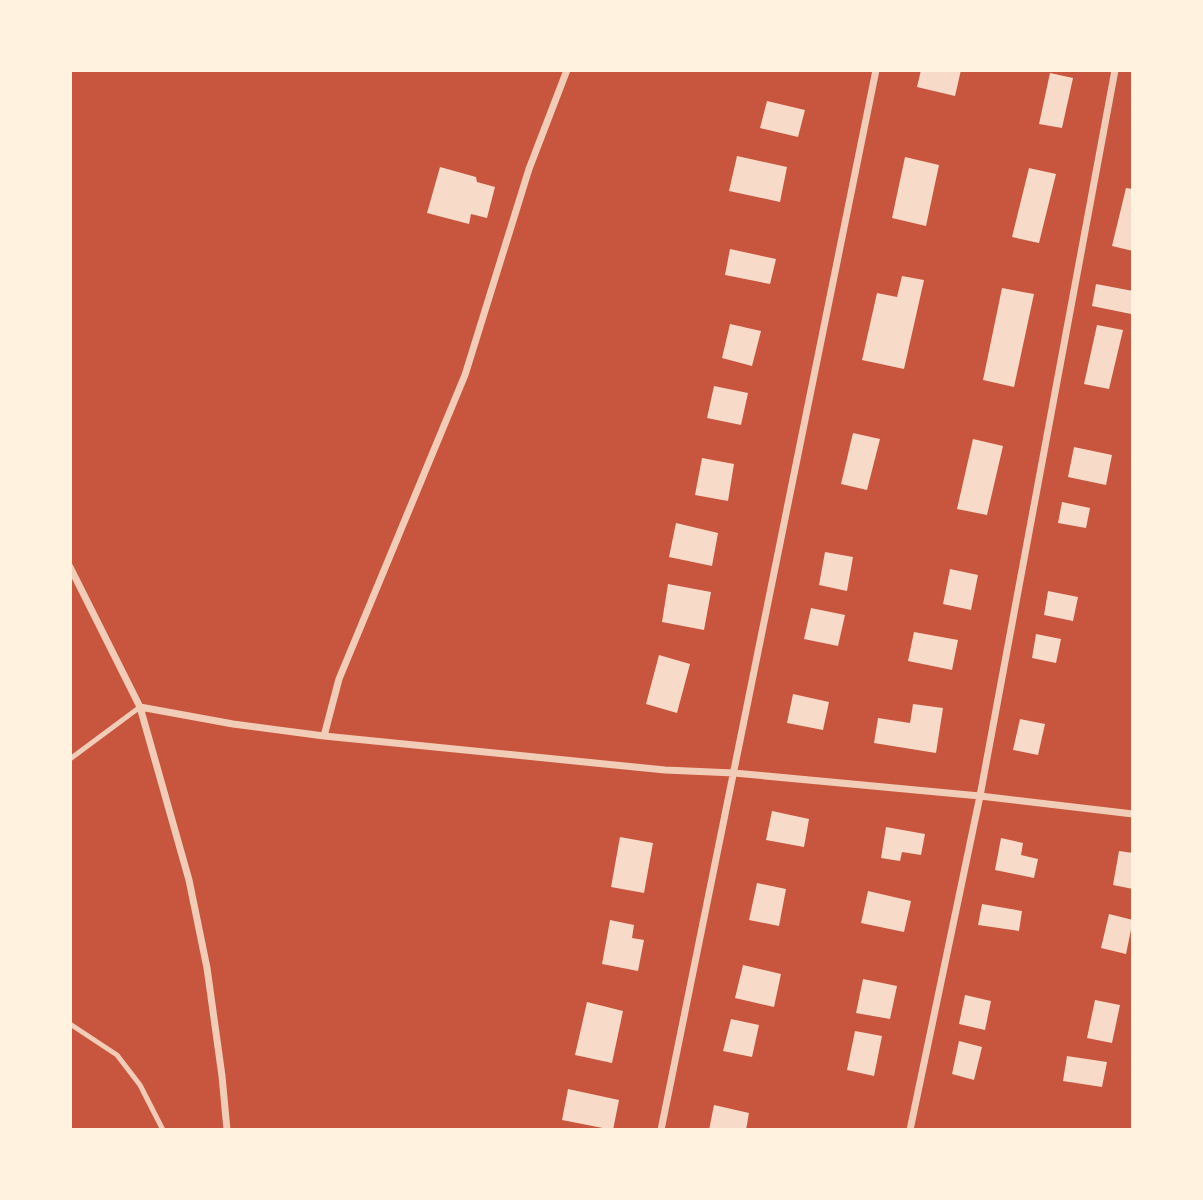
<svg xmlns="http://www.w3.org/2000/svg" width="1203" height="1200" viewBox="0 0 1203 1200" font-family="'Fira Sans',sans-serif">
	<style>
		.building { fill: #f7dbc8 }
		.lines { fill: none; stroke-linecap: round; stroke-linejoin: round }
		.service { stroke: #f1ccb7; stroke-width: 5 }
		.minor { stroke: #f1ccb7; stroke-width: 7 }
	</style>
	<rect width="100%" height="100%" fill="#c8553d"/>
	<path class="building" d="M921 70H961L955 96 917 87Z
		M1050 73 1073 78 1062 128 1039 124Z
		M767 101 805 110 798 137 760 128Z
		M737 156 787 167 780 202 729 191Z
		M905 157 939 165 926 226 892 218Z
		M440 167 476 177 477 182 495 187 487 218 471 214 469 224 427 213Z
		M1029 168 1056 174 1039 243 1012 237Z
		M1126 188 1133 189V251L1112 246Z
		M730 249 776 259 770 284 725 275Z
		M902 276 924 280 904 369 862 360 877 293 897 297Z
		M1096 284 1133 291 1131 314 1092 306Z
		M1002 288 1034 294 1014 387 983 380Z
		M730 324 761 331 752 366 722 358Z
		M1097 325 1123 330 1109 389 1084 384Z
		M714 386 748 393 741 425 707 418Z
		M853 433 880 439 867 490 841 484Z
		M973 439 1003 446 987 515 957 509Z
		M1074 447 1112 455 1106 485 1068 477Z
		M702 458 734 464 728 501 695 495Z
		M1062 502 1090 508 1086 528 1058 523Z
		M676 523 718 533 712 566 669 557Z
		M825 552 853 557 847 591 819 585Z
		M950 569 978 575 971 610 943 604Z
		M668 584 711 592 704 630 662 622Z
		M1048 591 1078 597 1073 621 1044 615Z
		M811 608 845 615 838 646 804 639Z
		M914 632 958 640 952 670 908 661Z
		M1036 634 1061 639 1056 663 1032 658Z
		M659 655 690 664 677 713 646 704Z
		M793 694 829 702 823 730 787 723Z
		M913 704 943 708 936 753 874 743 878 718 910 723Z
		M1020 719 1045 724 1038 755 1013 750Z
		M772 811 809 819 804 847 766 840Z
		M886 827 925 834 921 855 902 852 900 861 881 858Z
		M620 837 653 843 644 893 611 887Z
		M1001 838 1023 843 1021 855 1038 859 1034 878 995 870Z
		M1119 851 1133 853V889L1113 885Z
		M757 883 786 889 779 926 749 920Z
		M868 891 911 901 904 932 861 923Z
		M982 904 1022 911 1019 931 978 925Z
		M1109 914 1133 920 1126 954 1101 948Z
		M610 920 634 925 632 938 644 940 638 971 602 964Z
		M743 965 781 974 774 1007 735 998Z
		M863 979 897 986 890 1019 856 1013Z
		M965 995 991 1001 985 1030 959 1024Z
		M1095 1000 1120 1005 1112 1043 1087 1038Z
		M587 1002 623 1011 612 1063 575 1055Z
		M731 1019 759 1025 752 1057 723 1051Z
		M855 1031 882 1036 874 1076 847 1070Z
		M959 1041 982 1047 974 1080 952 1074Z
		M1067 1056 1107 1062 1102 1087 1063 1081Z
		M568 1089 619 1100 613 1130 562 1120Z
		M714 1105 749 1113 746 1130H709Z"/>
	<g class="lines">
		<path class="service" d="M70 759 140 707
			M70 1024 117 1055 140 1085 163 1130"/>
		<path class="minor" d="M70 567 140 707 189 880 207 968 222 1076 227 1130
			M140 707 233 724 324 736 665 770 734 773 980 796 1133 814
			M324 736 339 679 465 375 529 169 567 70
			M661 1130 876 70
			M910 1130 980 796 1115 70"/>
	</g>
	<rect width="1203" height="1200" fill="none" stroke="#fff3e0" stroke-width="144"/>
</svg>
